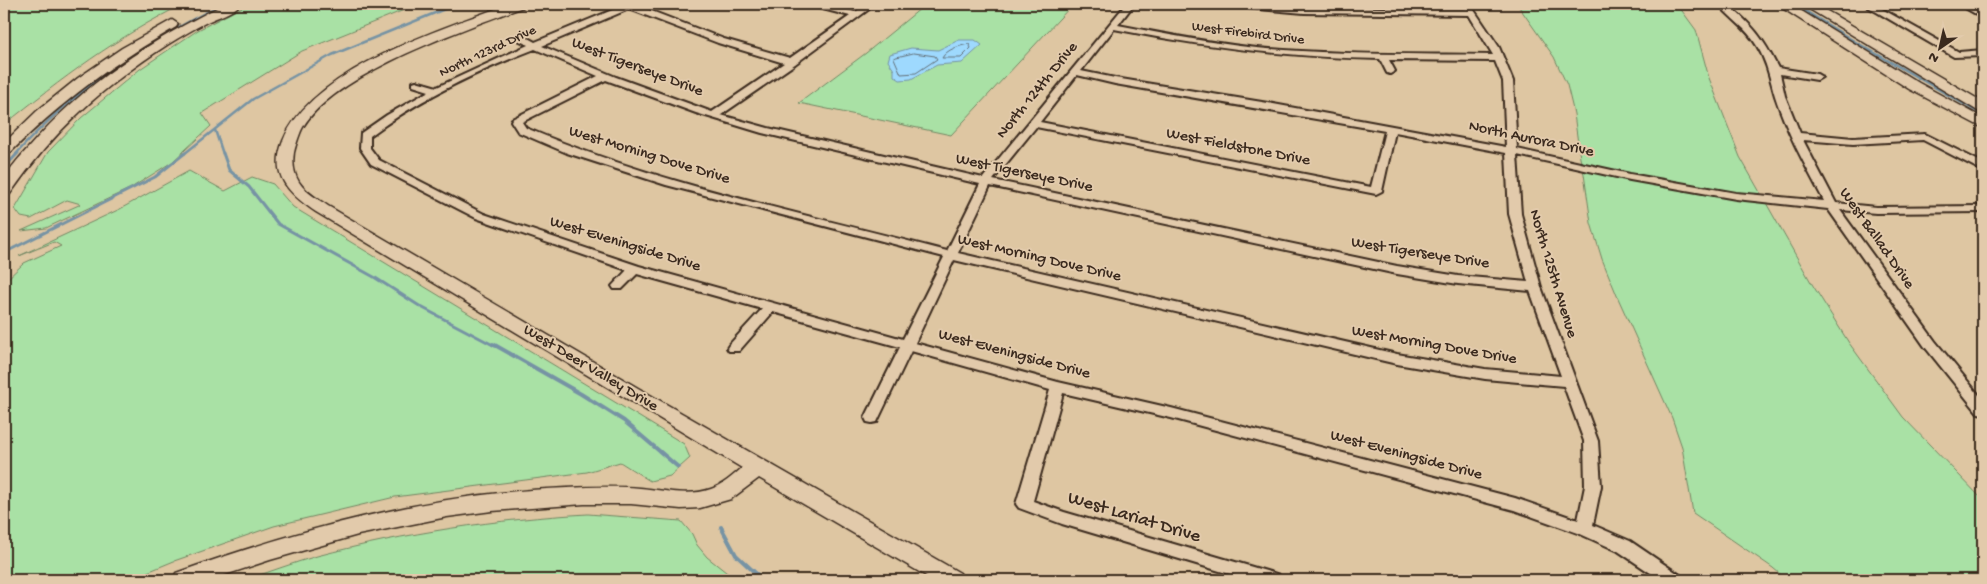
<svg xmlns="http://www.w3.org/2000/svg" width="1987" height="584" viewBox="0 0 1987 584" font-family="'Gochi Hand',sans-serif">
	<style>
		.green { fill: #a9e1a5; stroke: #728662 }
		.water { fill: #9ed9fe; stroke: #7693a4 }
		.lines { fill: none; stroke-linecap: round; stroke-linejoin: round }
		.shore { stroke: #637078; stroke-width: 1 }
		.stream-far2 { stroke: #7693a4; stroke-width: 2.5 }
		.stream-far1 { stroke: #7693a4; stroke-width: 3 }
		.stream { stroke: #7693a4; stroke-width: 4 }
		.street-casing { stroke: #3b2a1e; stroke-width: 4 }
		.secondary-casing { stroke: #3b2a1e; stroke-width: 3 }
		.street { fill: #e2caab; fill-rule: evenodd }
		.secondary { fill: #e2caab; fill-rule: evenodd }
		.labels { text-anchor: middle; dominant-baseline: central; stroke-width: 4; stroke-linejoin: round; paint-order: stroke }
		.far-street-label { font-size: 14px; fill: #3b2a1e; stroke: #e2caab }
		.street-label { font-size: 16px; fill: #3b2a1e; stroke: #e2caab }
		.near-street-label { font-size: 19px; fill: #3b2a1e; stroke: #e2caab }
	</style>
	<rect width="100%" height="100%" fill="#dec6a2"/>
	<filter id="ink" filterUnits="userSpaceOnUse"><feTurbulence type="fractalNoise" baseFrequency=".02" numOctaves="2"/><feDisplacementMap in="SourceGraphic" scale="10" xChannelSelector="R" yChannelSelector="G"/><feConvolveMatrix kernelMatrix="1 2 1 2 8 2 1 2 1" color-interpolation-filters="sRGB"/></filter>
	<g filter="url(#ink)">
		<path class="green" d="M4 4H184C119 35 60 80 4 125Z
			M248 4H419L302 51 202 113 211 126 172 162 131 188 46 228 21 231 81 204 67 200 31 219 21 217 15 209 48 152 81 118 140 69 198 30Z
			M926 4H1073L951 135 799 103 866 53Z
			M1517 4H1677L1696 30 1709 78 1740 157 1812 284 1849 343 1903 417 1983 500V580H1787L1773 568 1693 513 1682 447 1672 418 1618 298 1602 259 1591 223 1584 174 1580 158 1574 114 1567 85 1554 57Z
			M189 171 225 191 252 177 273 184 293 207 684 444 690 458 670 476 650 481 620 462 587 472 395 497 274 526 174 561 128 580H4V282L24 263 61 246 54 242 19 256 120 209Z
			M588 514 681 521 692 534 697 545 707 557 736 580H245C269 572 293 563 317 556 406 533 496 519 588 514Z"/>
		<path class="water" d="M959 40H975L982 45 962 63 937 65 911 79 900 80 894 76V70L888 61 890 54 911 48 938 50Z"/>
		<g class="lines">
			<path class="shore" d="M969 44 971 48 961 58H942C947 49 959 46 969 44Z
				M914 53 935 56 937 59 916 73 901 74 894 58Z"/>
			<path class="stream-far2" d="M1794 4 1854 41 1983 115
				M215 130 223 154
				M16 154C74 89 145 43 222 4
				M184 154 253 99 332 55 457 4"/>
			<path class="stream-far1" d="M223 153 229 170 249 187 278 224 374 277 421 307 495 346
				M4 168 18 153
				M4 253 155 177 185 153"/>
			<path class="stream" d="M493 344 581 394 624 421 678 467
				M721 527 736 555 763 580"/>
			<g class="street-casing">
				<path id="street" d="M621 4H637L636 5 724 39 790 58 850 16 811 6 810 4H823L855 12 867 4H876L795 64 721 115 768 128 983 178 1126 4H1134L1118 25C1164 34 1210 43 1257 48 1335 55 1414 54 1493 55L1469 15 1304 13 1237 7 1233 4H1263L1304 7 1465 9 1462 4H1470L1499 47 1513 81 1517 149 1630 174 1736 193 1824 201C1806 167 1787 133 1775 96 1770 79 1767 62 1757 46 1747 28 1731 19 1718 4H1727C1753 26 1762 36 1778 68L1817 74 1822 77 1817 80 1780 74 1785 96 1800 133 1853 138 1925 134 1983 163V170L1979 169 1923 140 1853 144 1803 140 1836 203 1876 207 1983 206V212L1876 213 1840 210 1935 341 1983 400V414L1978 413 1925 347 1828 209 1736 199 1630 180 1517 155 1521 214 1541 287 1598 441 1601 486 1593 525 1630 541 1680 575 1682 580H1661L1618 551 1578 533 1514 510 1171 418 1063 393 1033 501 1064 512 1273 573 1279 575 1281 580H1250L1062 524 1019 508 1016 504 1050 390 911 351 877 422 872 423 867 422 865 418 900 347 773 312 739 351H729L727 348 729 345 762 309 637 274 622 289H614L612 286 627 270 476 218 371 164 360 148 361 133 387 115 429 91 413 86V82L416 81 437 87 528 45 518 40V36H524L535 42 622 6ZM629 9 718 43 784 63 712 112 616 77 542 46ZM1114 29C1204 47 1288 57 1380 59L1387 73 1390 74 1395 71 1389 60 1495 61 1503 81 1506 147 1268 103 1115 78 1081 71ZM535 49 598 76 512 119 511 121 518 132 567 153 666 185 944 257 903 339 639 266 484 214 379 160 370 148V136C419 99 478 71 535 49ZM1077 75 1115 84 1385 131 1371 187 1040 122ZM606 80 696 113 762 133 980 184 947 251C806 214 660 185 526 128L522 122ZM1036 127 1376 194 1382 191 1395 132 1506 153 1509 214 1528 282 1458 276 1397 266 993 180ZM990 186 1397 274 1458 284 1530 291 1561 376 1485 369 1397 354 958 253ZM954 260 1397 364 1485 379 1564 386 1584 441 1585 486 1578 520 1515 498 1171 408 1058 382 915 343Z
					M1863 4H1873L1959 52 1983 50V56L1954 57Z
					M1958 4H1968L1983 12V18Z"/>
			</g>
			<g class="secondary-casing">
				<path id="secondary" d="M225 4H240C233 13 217 17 207 22 193 29 180 37 167 45 101 88 54 130 10 194L4 196C4 191 2 184 4 180 7 171 22 155 29 147 83 84 151 40 225 4Z
					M509 4H525L523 7C465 29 335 73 303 127 300 132 298 139 296 145 292 156 292 171 299 182 305 192 318 199 328 206L638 388 960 573 963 580H933L759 478 731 499 700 508 681 509 631 504H584L492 511 447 517 358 535 270 560 210 580H173L176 573C303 528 432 493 567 488 591 487 616 486 640 488 662 490 689 497 711 489 723 485 733 476 742 468L316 212C290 194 269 176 283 141 311 70 441 29 509 4Z
					M1776 4H1790L1919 83 1983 118V128L1909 89Z
					M1801 4H1815L1983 102V112L1978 111Z
					M172 20 178 24 176 27C115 62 59 103 9 154L4 155V143L37 111 78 78 122 48Z"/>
			</g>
			<use href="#street" class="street"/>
			<use href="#secondary" class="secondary"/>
		</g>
	</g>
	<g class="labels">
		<g class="far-street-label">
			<text transform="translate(1248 34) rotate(7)">West Firebird Drive</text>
			<text transform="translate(488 52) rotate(-25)">North 123rd Drive</text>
		</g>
		<g class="street-label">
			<text transform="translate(637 68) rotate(21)">West Tigerseye Drive</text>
			<text transform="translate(1038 91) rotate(-51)">North 124th Drive</text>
			<text transform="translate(1531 140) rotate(12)">North Aurora Drive</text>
			<text transform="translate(1238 148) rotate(11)">West Fieldstone Drive</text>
			<text transform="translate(649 156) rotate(17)">West Morning Dove Drive</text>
			<text transform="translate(1024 174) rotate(12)">West Tigerseye Drive</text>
			<text transform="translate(1876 239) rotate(55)">West Ballad Drive</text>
			<text transform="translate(625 245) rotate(17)">West Eveningside Drive</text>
			<text transform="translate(1420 254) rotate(9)">West Tigerseye Drive</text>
			<text transform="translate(1039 259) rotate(13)">West Morning Dove Drive</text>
			<text transform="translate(1552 274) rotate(73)">North 125th Avenue</text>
			<text transform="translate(1434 346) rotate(10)">West Morning Dove Drive</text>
			<text transform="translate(1014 355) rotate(15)">West Eveningside Drive</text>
			<text transform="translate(590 369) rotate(31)">West Deer Valley Drive</text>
			<text transform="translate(1406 456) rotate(15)">West Eveningside Drive</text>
		</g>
		<g class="near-street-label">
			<text transform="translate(1134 518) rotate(17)">West Lariat Drive</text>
		</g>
	</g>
	<rect width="1987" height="584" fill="none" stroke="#e2caab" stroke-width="20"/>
	<rect x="10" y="10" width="1967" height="564" fill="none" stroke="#3b2a1e" stroke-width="2" filter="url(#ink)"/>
	<g transform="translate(1940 48) rotate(214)" stroke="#e2caab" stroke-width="4" paint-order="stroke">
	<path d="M0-4L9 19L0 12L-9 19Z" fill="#3b2a1e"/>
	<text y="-8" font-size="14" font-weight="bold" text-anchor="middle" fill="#3b2a1e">N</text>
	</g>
</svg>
